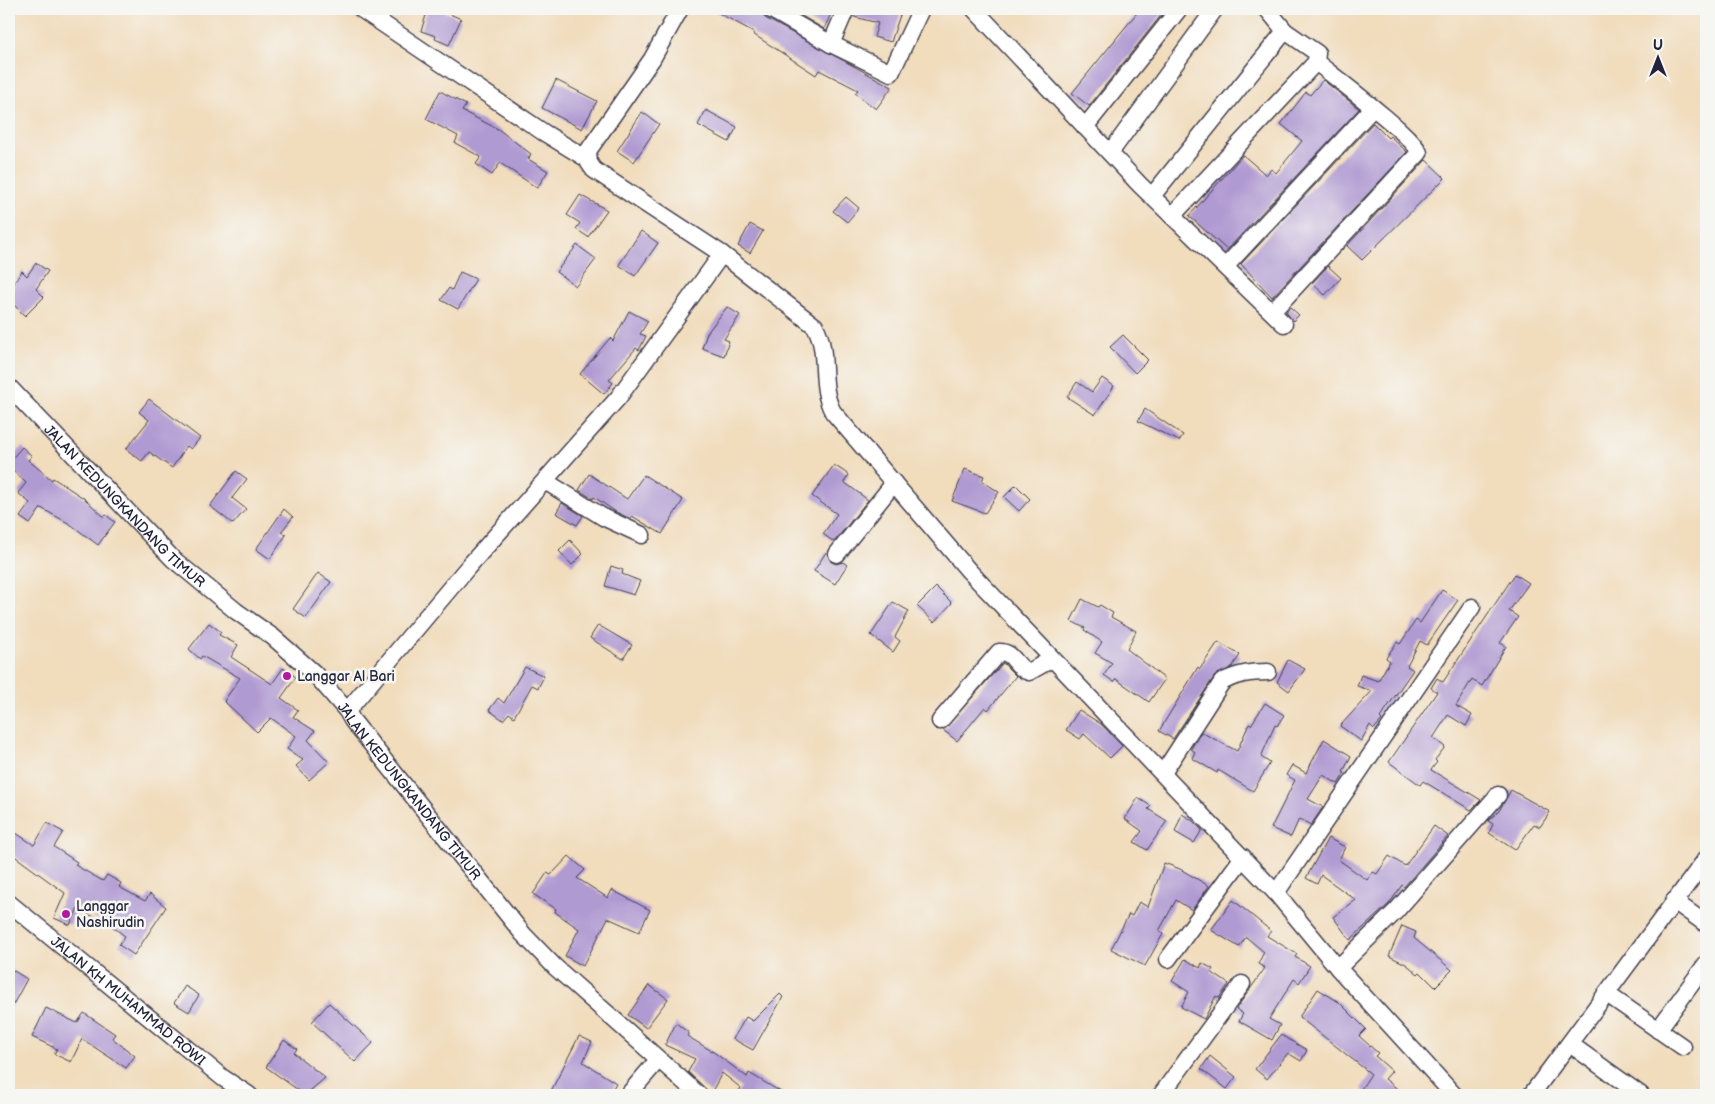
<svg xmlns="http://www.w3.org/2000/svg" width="1715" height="1104" viewBox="0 0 1715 1104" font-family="'Balsamiq Sans',sans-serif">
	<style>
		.building { fill: #b09ad2 }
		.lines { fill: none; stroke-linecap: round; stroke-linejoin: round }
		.minor-casing { stroke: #413e4e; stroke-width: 19 }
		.minor { stroke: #fff; stroke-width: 16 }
		.poi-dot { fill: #b5179e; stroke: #f6f6f2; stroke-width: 2 }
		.labels { text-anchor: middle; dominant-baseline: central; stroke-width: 5; stroke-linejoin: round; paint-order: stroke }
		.street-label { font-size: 14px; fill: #22223b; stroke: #f6f6f2 }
		.poi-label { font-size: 14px; fill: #22223b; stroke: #f6f6f2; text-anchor: start }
	</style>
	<rect width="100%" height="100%" fill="#f6f6f2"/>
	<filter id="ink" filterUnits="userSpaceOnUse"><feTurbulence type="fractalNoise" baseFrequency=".02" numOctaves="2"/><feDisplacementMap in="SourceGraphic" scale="10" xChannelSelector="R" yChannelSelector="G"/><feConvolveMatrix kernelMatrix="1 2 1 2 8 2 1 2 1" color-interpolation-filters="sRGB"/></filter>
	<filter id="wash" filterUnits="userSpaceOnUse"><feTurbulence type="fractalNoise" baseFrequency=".0096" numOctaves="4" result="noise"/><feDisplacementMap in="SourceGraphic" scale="20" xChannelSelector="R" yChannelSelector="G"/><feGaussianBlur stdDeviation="1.12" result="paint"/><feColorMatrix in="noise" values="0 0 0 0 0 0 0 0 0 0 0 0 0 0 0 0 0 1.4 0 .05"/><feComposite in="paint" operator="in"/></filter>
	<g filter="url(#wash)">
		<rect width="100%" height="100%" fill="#f1dcbc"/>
		<g id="blocks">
			<path class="building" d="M428 9H439L461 19 449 45 435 39 436 36 421 31Z
				M711 9H760L765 18 892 87 876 109 855 93 858 90 819 70 816 75 753 34 754 32Z
				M790 9H833L824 29Z
				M856 9H902L891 42 874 37 878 23 854 17Z
				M1140 9H1166L1089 106 1072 93Z
				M556 80 597 101 582 129 542 108Z
				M1323 80 1359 109 1227 250 1189 216 1243 155 1266 175 1271 169 1276 173 1302 141 1281 124 1306 92 1310 95Z
				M440 91 466 105 462 111 498 129 531 154 528 159 548 171 537 188 500 163 492 175 476 164 481 157 455 143 458 136 426 119Z
				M706 110 737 127 729 142 698 125Z
				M642 112 659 124 634 162 617 151Z
				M1373 123 1388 138 1390 136 1407 152 1272 297 1241 264Z
				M1426 160 1445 178 1362 260 1347 246Z
				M580 195 607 210 588 237 576 229 580 223 567 215Z
				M846 197 859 208 847 222 833 211Z
				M750 224 763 231 750 253 738 246Z
				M641 231 658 243 635 276 619 265Z
				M577 245 596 259 576 286 556 272Z
				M36 263 48 271 36 289 44 297 25 316 9 300V291L22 271 27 276Z
				M1328 266 1341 278 1325 295 1312 283Z
				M460 272 476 279 458 309 441 300 449 288 452 290Z
				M727 307 740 315 724 339 729 341 724 356 702 348 707 333Z
				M1290 307 1299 315 1293 321 1286 312Z
				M629 311 648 321 640 334 646 336 639 350 636 348 609 380 613 383 604 394 580 374 610 338 613 341Z
				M1123 335 1148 360 1135 373 1110 347Z
				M1102 378 1114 386 1095 415 1067 397 1077 382 1092 392Z
				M149 399 200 438 191 449 187 446 172 468 149 452 142 461 126 449 149 420 139 412Z
				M1145 409 1183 435 1179 441 1138 421Z
				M22 447 32 456 28 460 52 480 53 478 85 499 104 517 106 515 115 522 98 545 70 524 41 508 30 524 20 517 30 503 18 493 26 483 9 467V462Z
				M834 465 849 475 844 482 868 500 834 542 823 534 837 514 812 496Z
				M965 469 984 476 982 481 999 492 985 513 952 501Z
				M236 471 247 479 232 498 246 509 233 524 210 506Z
				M589 474 627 499 644 475 683 500 662 534 632 516 631 519 616 512 594 497 593 499 579 490Z
				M1016 485 1030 499 1019 511 1004 497Z
				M562 503 583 516 577 525 556 513Z
				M284 509 293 517 281 532 286 535 270 559 256 549Z
				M570 540 583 554 572 565 559 551Z
				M826 552 831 562 836 564 843 562 847 565 835 584 814 571Z
				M611 566 623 570 622 574 640 581 634 595 605 586Z
				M318 573 331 582 306 618 293 609Z
				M1515 574 1529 583 1509 611 1518 617 1500 643 1506 646 1482 686 1472 679 1456 706 1472 715 1466 726 1448 715 1433 738 1445 747 1435 760 1437 762 1431 770 1481 800 1471 810 1423 781 1420 785 1389 762 1437 692 1431 688 1437 678 1443 682Z
				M936 587 952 603 934 622 917 606Z
				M1442 590 1458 600 1427 645 1420 641 1407 666 1413 670 1380 718 1382 720 1374 729 1370 725 1361 741 1340 726 1372 691 1357 686 1361 675 1378 681 1390 661 1386 658 1397 642 1400 644 1416 620 1420 623Z
				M1082 599 1098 607 1100 605 1113 613 1111 617 1136 631 1127 649 1165 679 1149 702 1116 679 1114 682 1104 675 1112 663 1095 653 1102 642 1084 630 1085 628 1071 621Z
				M893 602 909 611 895 637 900 641 893 652 871 635Z
				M209 623 221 632 219 635 238 645 231 657 272 684 283 668 296 677 281 698 298 710 293 717 315 731 308 740 329 762 309 780 296 766 303 760 287 749 296 736 271 718 257 732 224 701 240 678 202 656 200 659 189 649Z
				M598 625 632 645 623 659 590 638Z
				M1218 642 1240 655 1232 667 1214 677 1173 739 1159 731 1198 667 1200 669Z
				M1288 660 1305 669 1289 691 1277 682Z
				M1003 663 1016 676 988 710 985 707 957 741 943 730Z
				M525 667 544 676 538 688 532 685 514 717 509 713 503 720 489 710 498 698 504 703Z
				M1265 703 1284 715 1277 726 1275 725 1261 757 1270 763 1253 791 1218 770 1217 773 1192 758 1195 752 1191 749 1201 732 1237 751 1249 724 1251 725Z
				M1079 710 1101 724 1122 746 1110 758 1084 734 1080 739 1066 730Z
				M1324 739 1351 756 1343 772 1345 773 1338 784 1323 775 1308 799 1323 807 1311 825 1299 819 1291 837 1271 828 1295 780 1286 775 1292 765 1306 773Z
				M1511 790 1550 812 1540 827 1534 824 1515 850 1489 833 1493 824 1488 821 1499 811Z
				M1138 798 1151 806 1148 809 1167 821 1147 850 1134 842 1142 831 1125 819Z
				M1182 814 1193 821 1202 830 1194 843 1175 832Z
				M47 823 63 832 54 847 77 862 75 865 103 881 107 875 121 883 119 887 145 901 150 894 166 907 134 955 119 945 125 936 101 918 99 920 78 908 70 925 54 918 65 893 9 852V842L16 833 34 845Z
				M1434 826 1448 836 1404 887 1402 885 1389 904 1350 940 1333 917 1356 900 1321 875 1317 884 1306 878 1328 838 1345 847 1339 860 1367 880 1373 872 1377 874 1389 856 1405 866Z
				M569 856 585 870 577 878 608 898 612 890 650 910 639 932 608 918 583 966 565 956 579 929 555 912 556 909 533 894 547 873 551 875Z
				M1164 863 1180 869 1209 886 1192 910 1176 900 1159 931 1163 934 1145 966 1111 949 1129 914 1132 916 1139 902 1148 907Z
				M1233 900 1271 931 1267 936 1297 954 1295 957 1310 966 1299 983 1294 979 1269 1019 1280 1025 1272 1040 1239 1021 1243 1014 1236 1009 1265 968 1258 964 1264 952 1246 937 1239 947 1211 930Z
				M1402 926 1416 932 1414 938 1452 970 1435 987 1420 972 1418 974 1406 964 1389 956Z
				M1185 959 1200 968 1202 963 1213 969 1211 972 1229 984 1219 998 1216 996 1204 1019 1181 1007 1189 992 1172 981Z
				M9 968 27 979 9 1012Z
				M649 985 668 999 646 1028 628 1015Z
				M185 986 199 995 189 1012 174 1003Z
				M1318 989 1339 1002 1366 1029 1359 1036 1378 1053 1375 1056 1392 1071 1385 1079 1405 1095H1368L1361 1089 1371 1074 1299 1017Z
				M780 994 783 997 753 1050 733 1039 746 1017 753 1021Z
				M329 1003 373 1043 355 1062 312 1022Z
				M46 1008 77 1023 84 1013 115 1034 112 1038 135 1056 126 1068 82 1039 71 1062 54 1054 57 1049 32 1037Z
				M676 1023 689 1033 687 1036 715 1053 747 1077 749 1073 786 1095H736L741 1088 722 1073 711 1093 708 1091 688 1072 695 1059 665 1045Z
				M1281 1035 1307 1050 1301 1061 1288 1053 1267 1079 1255 1069Z
				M579 1036 592 1042 583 1062 616 1083 609 1095H549Z
				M284 1040 297 1049 294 1053 325 1078 305 1095 266 1067Z
				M1210 1056 1236 1077 1227 1089 1201 1069Z"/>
		</g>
	</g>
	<g filter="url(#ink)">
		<use href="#blocks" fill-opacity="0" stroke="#413e4e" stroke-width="1"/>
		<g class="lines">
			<g class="minor-casing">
				<g id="minor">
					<path d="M361 9 543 132 587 159"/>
					<path d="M680 9 652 59 588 151 589 163 594 170 722 254 815 326C830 353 818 385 833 412L969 571 1276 893 1338 968 1454 1095"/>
					<path d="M770 9 831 44 891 73 921 9"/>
					<path d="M974 9 1140 185 1284 324"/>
					<path d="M1267 9 1285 31 1317 53 1316 62"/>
					<path d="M831 44 846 9"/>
					<path d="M1085 127 1179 9"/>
					<path d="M1110 153 1215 9"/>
					<path d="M1152 196 1285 31"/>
					<path d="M1172 216 1316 62C1332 75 1417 139 1419 153L1272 312"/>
					<path d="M1226 266 1373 108"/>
					<path id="s1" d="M9 387 173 559 236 611 273 637 314 673 347 711 352 720 523 934 555 967 699 1095"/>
					<path d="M545 481 603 517 642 535"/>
					<path d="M837 554 894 483"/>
					<path d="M347 711 468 567 618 398 722 254"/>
					<path d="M940 721 999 652C1014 651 1016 669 1029 672L1052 659"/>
					<path d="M1163 773 1222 682C1237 674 1250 672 1268 672"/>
					<path d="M1276 893 1472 607"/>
					<path d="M1674 901 1706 924"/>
					<path id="s2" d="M9 903 223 1078 249 1095"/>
					<path d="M1168 959 1243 857"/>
					<path d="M1338 968 1396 911 1498 795"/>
					<path d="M1607 994 1683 1047"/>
					<path d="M1658 1030 1706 964"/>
					<path d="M1570 1044 1641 1095"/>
					<path d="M628 1095 658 1060"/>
					<path d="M1161 1095 1242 984"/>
					<path d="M1531 1095 1706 859"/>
				</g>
			</g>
			<use href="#minor" class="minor"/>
		</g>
	</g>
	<g class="poi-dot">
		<circle cx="287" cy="676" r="5"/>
		<circle cx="66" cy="914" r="5"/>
	</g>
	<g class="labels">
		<g class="street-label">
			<text stroke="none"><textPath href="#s1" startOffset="166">JALAN KEDUNGKANDANG TIMUR</textPath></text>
			<text stroke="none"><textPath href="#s1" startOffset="571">JALAN KEDUNGKANDANG TIMUR</textPath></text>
			<text stroke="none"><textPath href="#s2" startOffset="154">JALAN KH MUHAMMAD ROWI</textPath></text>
		</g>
		<g class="poi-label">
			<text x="297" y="676">Langgar Al Bari</text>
			<text x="76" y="906">Langgar<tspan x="76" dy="16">Nashirudin</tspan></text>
		</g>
	</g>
	<rect width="1715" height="1104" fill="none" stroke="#f6f6f2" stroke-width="30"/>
	<g transform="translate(1658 58)" stroke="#f6f6f2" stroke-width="4" paint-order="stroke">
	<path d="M0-4L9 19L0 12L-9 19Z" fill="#22223b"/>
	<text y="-8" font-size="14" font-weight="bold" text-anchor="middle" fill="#22223b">U</text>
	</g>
</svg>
